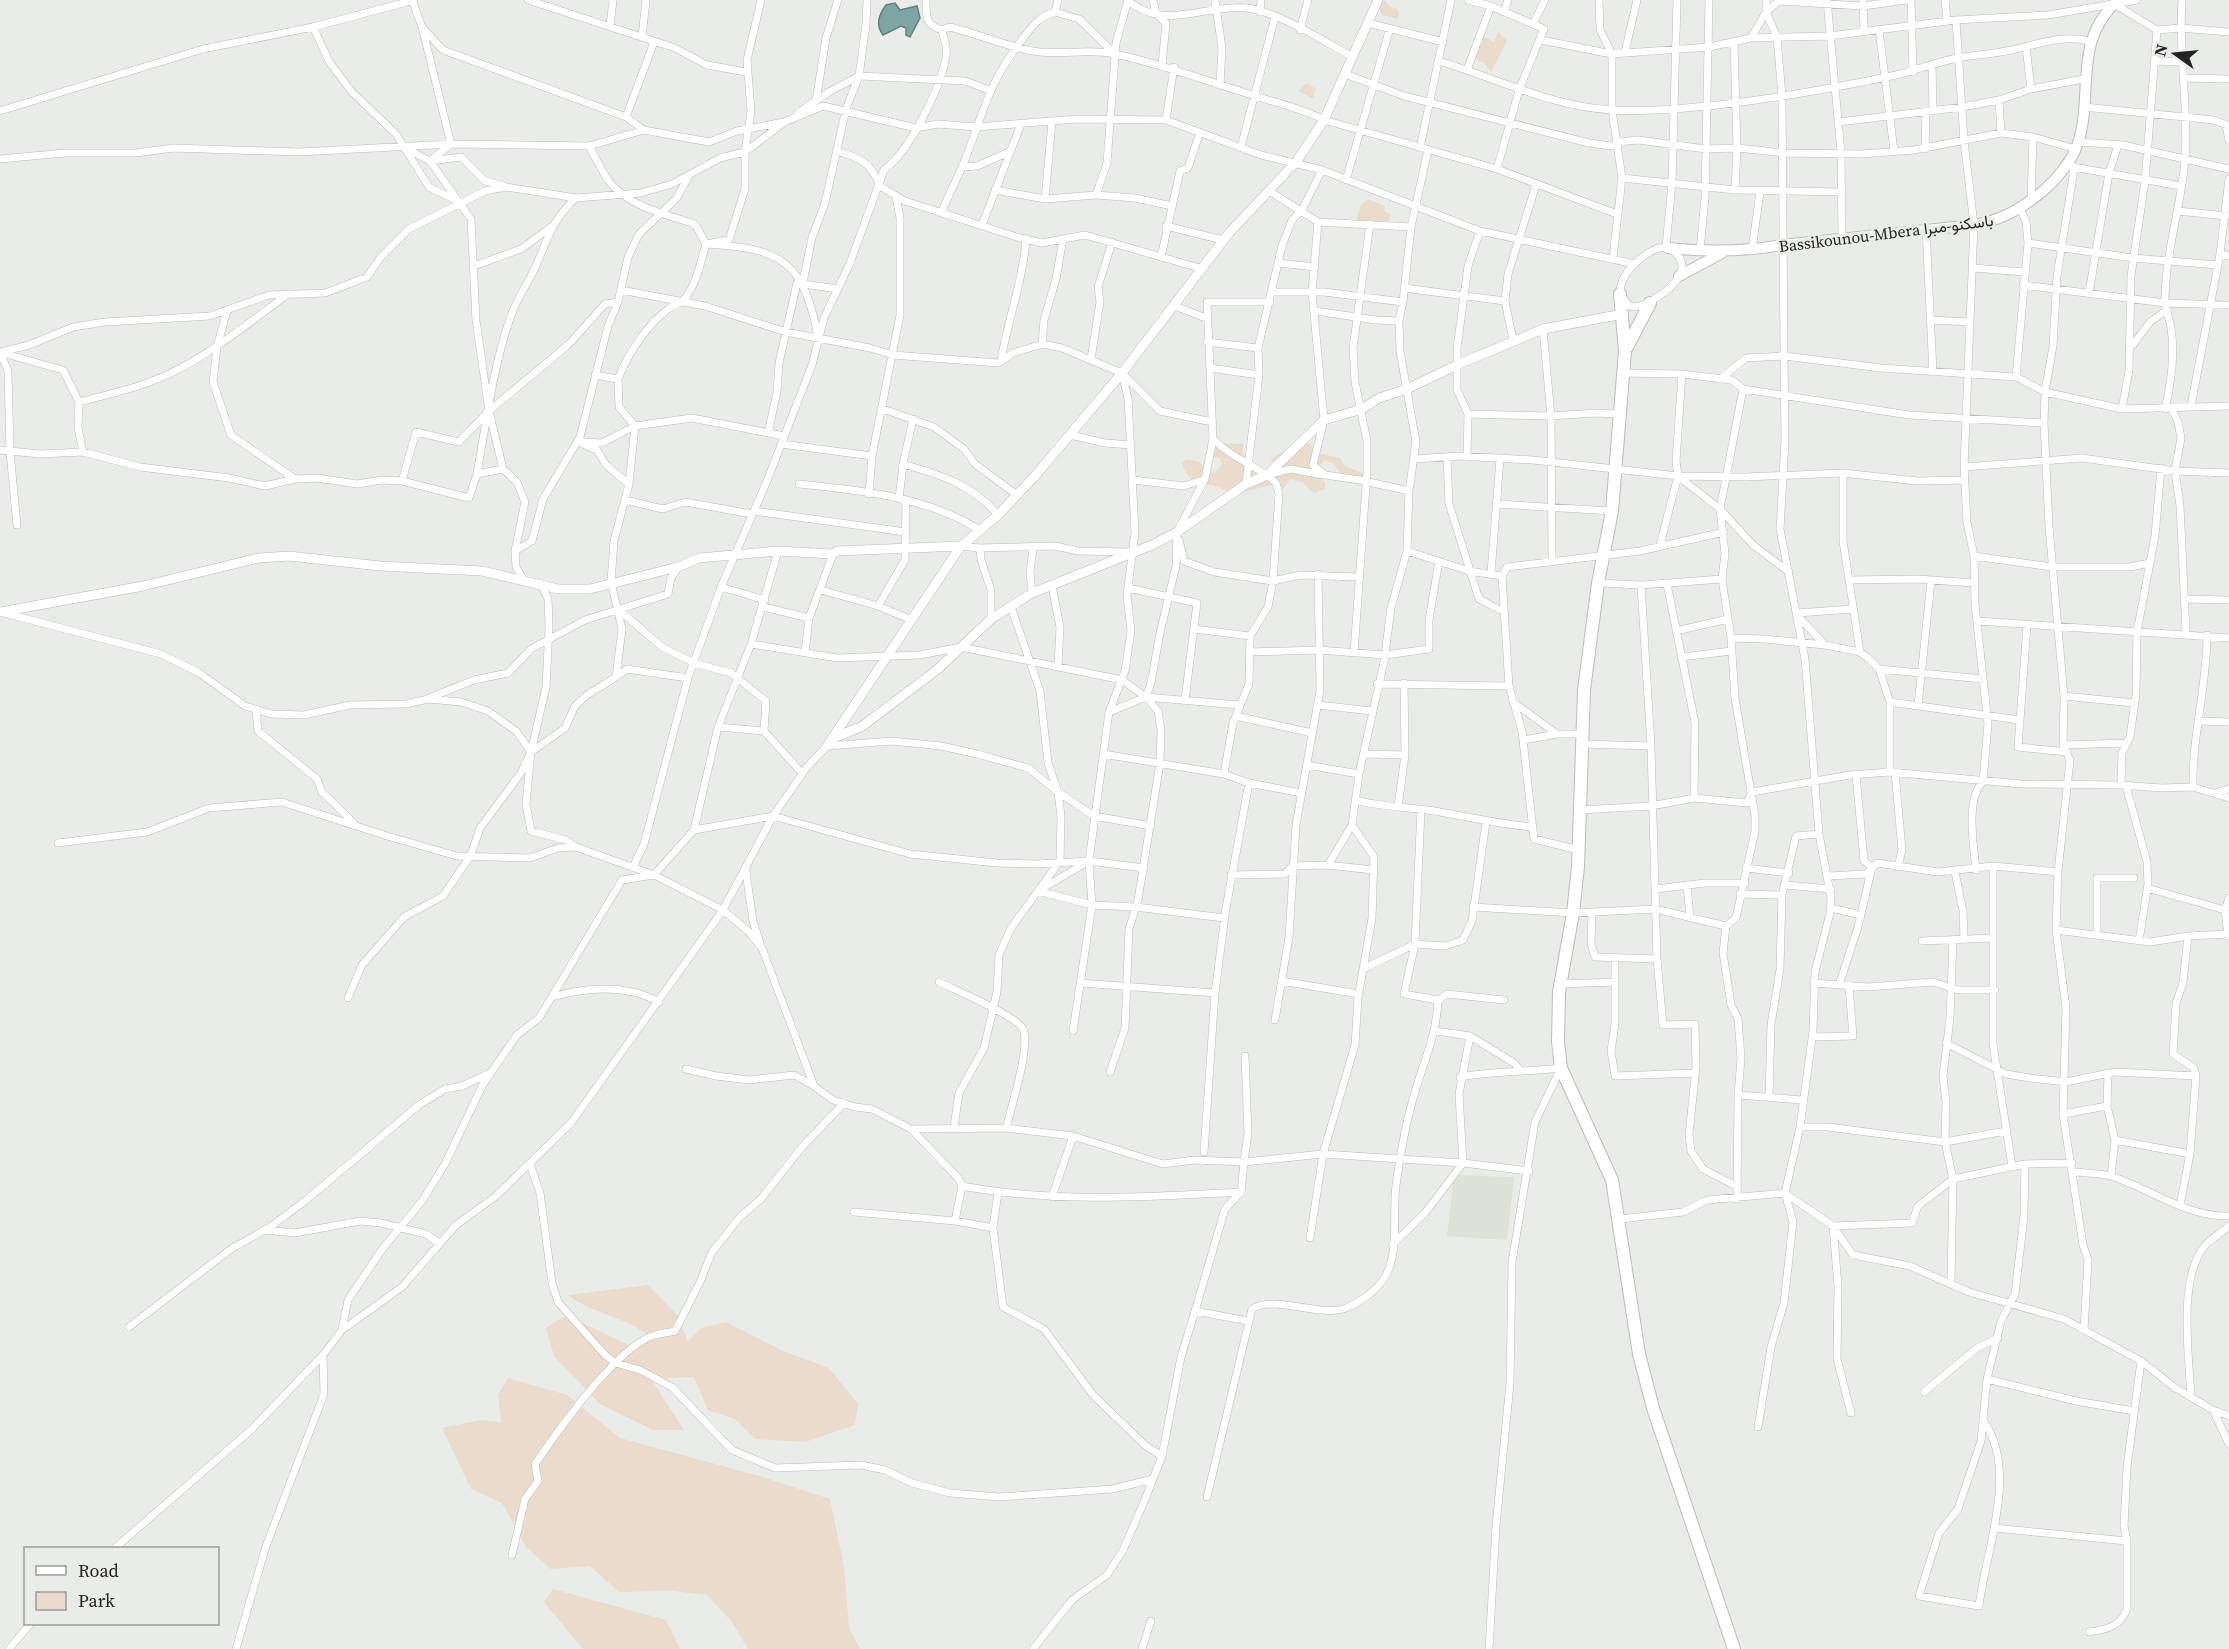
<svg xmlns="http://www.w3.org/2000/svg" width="2229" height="1649" viewBox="0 0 2229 1649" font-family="'Source Serif 4',Vazirmatn,serif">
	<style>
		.built { fill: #dde2d8 }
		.green { fill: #ebdbcc }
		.water { fill: #7fa6a3; stroke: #637f7c; stroke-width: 1.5 }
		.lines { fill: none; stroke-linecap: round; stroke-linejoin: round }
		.street-casing { stroke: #bbbcb9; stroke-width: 8 }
		.secondary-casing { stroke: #bbbcb9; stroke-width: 10 }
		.primary-casing { stroke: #bbbcb9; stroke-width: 12 }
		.highway-casing { stroke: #bbbcb9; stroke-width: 14 }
		.street { stroke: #fff; stroke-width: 7 }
		.secondary { stroke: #fff; stroke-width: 9 }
		.primary { stroke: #fff; stroke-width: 10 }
		.highway { stroke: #fff; stroke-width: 12 }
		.labels { text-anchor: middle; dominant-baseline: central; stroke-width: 6; stroke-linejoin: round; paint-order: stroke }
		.street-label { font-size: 16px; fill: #222322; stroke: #eaece9 }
	</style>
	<rect width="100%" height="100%" fill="#eaece9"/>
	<path class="built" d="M1454 1175 1514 1177 1507 1240 1447 1236Z"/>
	<path class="green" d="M1373 0 1376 3 1378 0H1384L1390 7 1396 8 1399 13 1398 19 1382 15 1380 9 1375 11Z
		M1498 32 1507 40 1491 72 1484 63 1474 58 1483 36 1494 42Z
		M1306 83 1316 89 1313 99 1299 91Z
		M1368 199 1385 206 1384 211 1391 214 1389 220 1373 224 1356 222 1361 205Z
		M1300 441 1309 443 1317 453 1340 458 1345 466 1365 474 1359 486 1341 475 1333 463 1324 460 1316 472 1325 483V489L1314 493 1302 482 1290 479 1281 493 1272 485 1234 494 1212 485H1196L1186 473 1182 464 1186 459 1199 462 1212 473 1218 470 1222 464 1219 458 1213 457 1215 443 1243 444 1244 469 1259 474 1274 467 1271 459Z
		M648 1285 677 1315 688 1341 701 1328 726 1322 781 1350 829 1368 858 1404 855 1425 805 1442 755 1439 735 1419 708 1410 694 1377 651 1379 684 1430H653L600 1404 554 1356 546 1328 566 1315 631 1346 652 1338C626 1316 596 1316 568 1295Z
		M508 1378 567 1395 620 1438 763 1477 830 1499 844 1567 849 1628 860 1649H748L732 1622 707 1595 673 1591 619 1592 590 1566 551 1569 526 1547 502 1503 471 1489 442 1428 480 1420 501 1422 498 1395Z
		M553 1589 666 1620 680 1649H583L544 1602Z"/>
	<path class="water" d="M895 3 900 10 917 6 920 18 910 37 906 35V28L901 26 883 35C875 24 879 15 886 5Z"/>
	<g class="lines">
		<g class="street-casing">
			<path id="street" d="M412 0 422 27 443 50 626 117 644 130 709 142 737 131 784 122 823 106 916 128 938 124 976 127 1077 119 1166 120 1261 155 1322 170 1480 231 1635 264
				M528 0 675 48 707 65 746 72
				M1058 0 1055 12 1079 19 1115 54
				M1127 0C1165 32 1204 4 1246 8 1278 11 1323 41 1351 56
				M1153 0 1156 14 1166 23 1162 65
				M1215 0 1222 48 1220 85
				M1468 0 1491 6 1544 29 1519 90 1497 169
				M1599 0 1600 30 1612 54V110L1622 178 1613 258
				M1766 0V12L1777 37 1782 96 1784 356 1881 368 2016 377 2045 392 2122 409 2229 406
				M1827 0 1841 152 1842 239
				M1863 0 1864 30
				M1911 0 1913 72
				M1945 0 1947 21
				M2114 4 2157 30 2180 28 2229 32
				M1260 12 1261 0
				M1504 12 1508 0
				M1956 20 1964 141 1974 225 1964 467 1967 522 1974 556 1975 604 1988 724 1983 782C1965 798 1974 848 1976 870
				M1368 23 1443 42
				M1533 24 1545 0
				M610 26 613 0
				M313 27 330 63 352 92 396 134 429 187 460 202
				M422 27 451 144 430 161 471 219 476 320 489 411 503 469 517 482 525 502 515 551 516 567 523 579
				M1879 29 1894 151
				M942 30 950 27C978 34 1005 46 1033 51 1060 56 1088 48 1115 54 1161 64 1201 79 1246 93 1272 102 1299 107 1324 120L1497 169 1617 214
				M1300 30 1308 0
				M642 37 646 0
				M1751 38 1829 36 1956 20 2048 15 2137 0
				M1541 40 1612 54 1709 47 1751 38 1766 12 1779 1 1863 6 1906 0
				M1734 43 1737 148 1735 190
				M2026 47 2031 89
				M1625 52 1637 0
				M1439 61C1496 78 1552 107 1613 110 1644 112 1677 109 1708 106 1768 100 1828 89 1887 77 1911 72 1934 63 1957 58 1975 55 1993 54 2011 50 2037 45 2065 33 2091 42
				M2155 61 2182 62
				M1932 66 1933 111
				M1467 70 1491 6
				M1345 74 1404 96 1589 143 1611 146 1619 143
				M2184 78 2229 79
				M1999 100 2001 133
				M816 101 826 38 838 0
				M2084 107 2214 120 2229 126
				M0 111 203 49 313 27 414 0
				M798 113 829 92 859 76 965 81 989 90
				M626 117 654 42
				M1166 120 1174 67
				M1839 122 1963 107 1999 100 2031 89 2084 79
				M2226 125 2229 140
				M1618 142 1638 140 1706 149 1737 148 1784 153 1862 154 1914 150 2001 133 2033 137 2076 149
				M2079 142 2123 145 2229 169
				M589 146C595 157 601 169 608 180 628 207 665 214 695 224L706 244C782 248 804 262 818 337
				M1241 147 1275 17
				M1420 148 1451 0
				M407 149 430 161 461 157 485 181 504 186
				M1925 149 1926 112
				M836 151C859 157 872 163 880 186L905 201 1020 238 1042 243 1085 235 1203 269
				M0 159 65 153H136L173 148 299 152 451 144 589 146 644 130
				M2069 161 2073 167V176L2057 276 2053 346 2045 392 2044 423 2049 527 2064 696 2063 745 2070 760 2058 872 2056 930 2066 1008 2063 1114 2083 1245 2088 1260 2084 1330
				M962 167C983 116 987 83 1024 37 1033 25 1040 16 1055 12
				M2073 167 2181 186
				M1622 178 1735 190 1842 192
				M1346 180 1390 28
				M995 190 1045 199 1096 195 1135 198 1172 206
				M1269 191 1318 222 1411 227
				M1096 195 1107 163 1116 43 1128 0
				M1045 199 1052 122
				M2031 201 2033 137
				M2178 211 2226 216
				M941 213 962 167 977 166 1009 152
				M1318 222 1312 292 1324 420 1313 465 1325 475 1367 481
				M982 225 1021 124
				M1166 226 1223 240
				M1926 230 1933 372
				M2028 243 2133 258 2217 265
				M1666 247 1672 183 1677 0
				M1658 248C1673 246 1687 259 1680 275 1673 288 1644 311 1629 306L1620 294C1619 274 1641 255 1658 248Z
				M1752 250 1760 192
				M1700 251 1705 197 1709 0
				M2220 254 2229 256
				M1161 257 1180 171 1188 168 1200 132
				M1278 263 1315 267
				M474 266 521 249 551 227
				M1973 268 2024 272
				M803 282 812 238 825 203 846 109 859 76 866 24 867 0
				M2023 285 2165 303 2229 305
				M1404 288 1505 301
				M621 290 705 306 786 332 870 348 893 355 998 363 1013 353 1042 344 1062 348 1122 373 1160 411 1212 422
				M1273 292H1324L1403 302
				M2089 293 2109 173 2118 145
				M1175 306 1206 318
				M227 310 217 347 213 382 231 435 295 479
				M1315 311 1376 320 1399 321
				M1930 320 1970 322
				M1543 329 1551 416 1552 561
				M1513 340 1505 301 1508 274 1536 185
				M1207 342 1258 348
				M1042 344 1044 320 1056 279 1063 239
				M2132 346 2150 322 2167 310
				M0 352 29 345 73 327 105 322 210 316 269 295 325 293 367 277 381 257 409 229 485 191 506 187 576 198 641 193 672 184 720 158 745 152 782 124
				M0 352 8 371 10 452 17 525
				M2 353 63 370 79 402 78 428 83 452
				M1091 359 1100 302 1098 287 1112 242
				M1001 360C1008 319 1023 281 1026 239
				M1210 368 1259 375
				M1622 373 1682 374 1732 380 1743 389 1909 415 2044 423
				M2016 377 2028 243 2026 221 2020 209
				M618 379C629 352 647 324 671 307 674 305 680 304 683 301 696 287 701 261 706 244L729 240 745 189V152L751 111 747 60 761 0
				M1720 379 1746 358 1784 356 1785 441 1780 529 1805 659 1819 834 1831 898 1830 913 1815 972 1813 1031 1800 1127 1785 1193 1793 1222 1784 1303 1771 1347 1758 1427
				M79 402C102 396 125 391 147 383 200 364 243 327 288 294
				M2191 406 2220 254 2229 179
				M883 409 934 427 964 449 975 464 1017 495
				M2122 409 2129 370 2131 276 2145 181 2157 30
				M2165 409C2171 384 2175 354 2171 328 2170 319 2165 310 2165 301 2165 254 2181 207 2185 160 2189 107 2178 53 2182 0
				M2172 409 2178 422 2181 438 2175 471 2180 506 2186 633
				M1468 414 1551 416 1596 413 1619 414
				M768 433 777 392 779 363 797 283 838 289
				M1070 435 1105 443 1131 445
				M1213 439C1230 456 1247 462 1267 475L1291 469 1323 475
				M578 442 602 443 635 426 692 418 784 436
				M583 444 597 450 606 465 629 484
				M781 444 872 456
				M0 450 40 454 83 452 140 467 229 478 265 486 295 479 317 478 357 484 382 480 402 481 469 498 477 474 503 469
				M1467 457 1468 414 1457 390V348L1468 266 1480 231
				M1447 458 1449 504 1479 599 1504 612
				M1414 459 1459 456 1533 460 1678 476 1745 477 1843 473 1917 481 1964 480
				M903 464C941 475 972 484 998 515
				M1964 467 2082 458 2175 471 2229 473
				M1843 473V541L1860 652
				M477 474C486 423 494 361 512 313 518 297 528 283 535 268 549 237 551 221 576 198
				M1678 476 1720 509 1753 545 1789 572
				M1133 480 1184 486 1205 479
				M402 481 416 432 459 442 489 411 569 344 605 304 618 302
				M1364 481 1409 491
				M799 484C860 490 929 497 981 531
				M1246 484 1259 375 1258 348 1282 246 1292 220 1302 210 1322 170
				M869 494 872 456 900 315V218L896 196
				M899 499 903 464 913 419
				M625 500 663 509 685 502 752 514
				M1497 504 1612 511
				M754 511 906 532
				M1179 540 1184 561 1214 572 1273 581 1300 575 1358 577
				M1660 545 1678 476 1676 461 1682 374
				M961 546 980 548 1055 546 1078 551 1129 552
				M980 548 981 560 991 590V619
				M515 551 532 541 543 499 580 437 608 326 618 302 628 257 639 234 676 199 689 176
				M1407 551 1469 571 1502 576 1509 686 1522 731 1534 839 1579 850
				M1974 556 2052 567H2130L2150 563
				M1491 573 1500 459
				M1502 576 1507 567 1640 551 1724 532
				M1849 580 1918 579 1974 583
				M1598 583 1641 585 1722 579
				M541 584 548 599 549 627 546 687 531 752 526 804 531 831 566 840 576 847
				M1667 584 1695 723 1694 798
				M1641 585 1651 746 1657 959
				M1052 586 1060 627 1058 666
				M721 587 765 600
				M1128 588 1197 603 1185 700
				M821 590 878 606 912 620
				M1032 593 1030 573 1033 548
				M2186 599 2229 600
				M878 606 905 560 906 500
				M764 607 809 618
				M1011 607 1040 691 1048 763 1058 792 1061 816 1060 861 1038 891 1092 905 1136 907 1224 918
				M619 610 662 647 694 663 731 673 766 701 764 731 802 773
				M4 613 161 654 198 672 245 706 271 714 304 715 350 705 406 704 428 699 461 702 488 711 516 731 531 752
				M1797 613 1853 609
				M1797 615 1825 645
				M1977 621 2229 638
				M2027 626 2018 747 2067 752
				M1194 629 1250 636
				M1676 631 1728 619
				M1731 638 1764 639 1825 645 1860 652 1868 658 1879 669 1890 702V772
				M751 644 837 658 920 655 961 647 1122 680 1146 697 1158 711 1161 730 1160 763 1138 900 1129 929 1125 1028 1110 1072
				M1250 652 1318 650 1385 655 1429 649V620L1439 561
				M805 653 809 618 833 554
				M1354 653 1367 472V441L1355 382 1353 348 1370 224
				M1681 657 1732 651
				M1879 669 1983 679
				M616 677 627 669 688 678
				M1377 684 1509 686
				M2064 696 2134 703
				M1146 697 1151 683 1160 633 1176 566 1177 532 1205 479 1213 439 1207 302H1270
				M429 698 474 680 508 673 531 649 585 620 668 594 671 578 678 567
				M1513 702 1557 734
				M1890 702 2020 720
				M1318 705 1372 711
				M1918 705 1931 581
				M256 710 258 731 317 779 322 792 353 822
				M1109 712 1146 697 1239 705
				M1236 716 1312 733
				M2198 721 2229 722
				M718 727 764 731
				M1523 740 1557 734H1583
				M1582 744 1651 746
				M2063 745 2127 743
				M1103 754 1224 774 1249 783 1301 793
				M1364 754 1405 755
				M1307 765 1359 774
				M1895 772 1902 850 1898 867
				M1224 774 1233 723 1249 684 1250 636 1268 607 1273 581 1279 494 1276 483 1267 475
				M1856 775 1864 861 1872 867
				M2121 785 2122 753 2130 737 2136 694 2137 632 2155 536 2161 468
				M2126 786 2147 862 2148 884 2139 941
				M2193 787C2192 735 2207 687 2207 635
				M2215 793 2229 789
				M1355 800C1381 807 1408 807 1435 811 1467 817 1499 824 1532 827
				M1398 807 1405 755 1404 683
				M1421 809 1415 944 1404 994 1438 1000 1447 994 1504 1000
				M1580 810 1651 806 1694 798 1747 803 1752 792 1850 775 1890 772 2021 784 2121 785 2161 788 2193 787 2229 798
				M694 830 718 727 751 644 778 551
				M58 843 147 832 209 808 282 802 387 836 457 856 530 858 558 848 576 847 654 875 723 910 748 931 762 948 814 1086 833 1100 855 1107 872 1109 911 1129 959 1179 962 1186 955 1221
				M1328 865 1352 825 1359 774 1384 662 1391 608 1407 551 1409 491 1416 442 1400 351 1399 321 1403 302 1411 227 1428 150
				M1993 866V1044L2012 1166
				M633 867 644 844 688 678 721 587 767 481 812 365 824 318 850 263 884 170C910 151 940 89 946 57 948 48 944 40 942 30 925 25 926 16 926 0
				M1746 868 1789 873
				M746 872 753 921 760 943
				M1955 872 1963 911 1964 939
				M1231 875 1285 874 1292 866 1328 865 1373 870
				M1828 876 1866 874 1877 863 1938 872 1993 866 2058 872
				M1687 885 1690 918
				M1785 885 1831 889
				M2147 888 2225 910
				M1656 889 1705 883H1745
				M1740 894 1782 895
				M1473 907 1573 913 1655 909 1726 926 1736 918 1755 831V816L1735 698 1731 638 1722 579 1725 554 1720 509 1743 389
				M1831 908 1861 915
				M1592 912 1591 944 1595 957 1657 959 1663 1025 1695 1024 1696 1067 1689 1135 1691 1151 1703 1169 1738 1187
				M1726 926 1723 953 1731 1005 1738 1019 1741 1058 1738 1095 1737 1199
				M2056 930 2150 942 2188 936 2229 934
				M2097 935V878H2134
				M2228 936 2225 910 2229 898
				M1922 941 1992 938
				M1615 958V1024L1611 1051 1615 1076 1695 1073
				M1365 968 1415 944 1445 946 1463 940 1472 921 1486 822
				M1281 981 1359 994
				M939 982C955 990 1017 1016 1023 1029 1031 1046 1011 1108 1006 1128L1073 1136 1163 1164 1195 1160 1244 1162 1248 1133 1245 1056
				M1081 983 1215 993
				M1814 983 1868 987 1933 982 1958 990H1995
				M1561 984 1615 982
				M1839 985 1858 927 1872 867
				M552 997C588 987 626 984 659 1002
				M348 998 362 965 404 917 443 896 471 855 480 828 521 773 531 752 565 728 575 706 587 695 616 677 622 629 611 582 614 541 629 484 635 426 619 407 618 379 595 375
				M1275 1020 1289 937 1296 825 1320 690 1318 574
				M1073 1031 1092 905 1089 861
				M1435 1031 1470 1036 1514 1063 1521 1071
				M1812 1037 1853 1036 1849 986
				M1946 1043 2006 1074 2030 1078 2066 1082 2115 1072 2196 1076
				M686 1069 716 1076 749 1080 794 1075 814 1086
				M2108 1073 2107 1106 2115 1140 2111 1176
				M1460 1077C1494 1071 1527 1072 1561 1068
				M1738 1095 1802 1100
				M1769 1097 1771 1025 1780 969 1782 895 1796 836 1819 834
				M2063 1114 2107 1106
				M954 1127 959 1093 984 1048 997 992 999 955 1011 928 1038 891 1089 861 1109 712 1125 671 1131 631 1127 595 1135 532 1128 398 1122 373
				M1800 1127H1828L1945 1142 2006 1131
				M911 1129 1006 1128
				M2115 1140 2190 1154
				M1204 1152 1215 993 1226 908 1249 783
				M530 1164 540 1193 552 1283 558 1302 605 1355 616 1363 640 1370 672 1387 732 1450 775 1468 861 1465 885 1470 912 1483 950 1493 999 1497 1113 1489 1153 1479
				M2074 1172C2086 1173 2099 1173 2111 1176 2151 1189 2186 1217 2229 1216
				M962 1186C1054 1203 1147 1197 1241 1192
				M998 1192 993 1228 1003 1307 1044 1329 1093 1395 1146 1446 1162 1456
				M1052 1197 1073 1136
				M2180 1205 2190 1154 2196 1076 2194 1068 2173 1054 2176 1004 2183 982 2188 936
				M854 1212 955 1221 993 1228
				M1620 1219 1683 1212 1707 1200 1785 1193 1833 1226 1853 1255 1910 1266 1969 1292 2064 1319 2141 1361 2174 1387 2213 1410 2229 1444
				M264 1230 295 1233 360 1221 381 1223 426 1234 439 1243
				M1310 1238 1323 1154 1355 1045 1358 998 1372 918 1374 857 1352 825
				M1393 1244 1425 1213 1463 1163 1459 1094 1470 1036
				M1951 1283 1953 1179 1945 1142 1946 1102 1943 1076 1950 1018 1953 940
				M1195 1311 1248 1321
				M129 1327 231 1249 270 1227 305 1201 419 1105 445 1089 462 1086 490 1073
				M342 1330 348 1300 383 1248 422 1201 445 1164 483 1084 517 1035 539 1018 622 880 654 875 694 830 773 816 910 854 997 863 1037 864 1089 861 1144 868
				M1987 1379 2076 1401 2134 1411
				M1924 1392 1977 1348 1998 1338
				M2191 1397C2189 1358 2178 1278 2204 1247 2210 1239 2221 1233 2229 1226
				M2213 1410 2229 1416
				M1851 1413 1837 1359 1838 1286 1833 1226 1912 1223 1918 1206 1953 1179 2025 1164 2072 1163
				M1985 1423C2018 1474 1986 1549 1979 1606L1919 1596 1939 1533 1958 1509 1981 1441 1987 1379 2001 1321 2015 1294 2024 1216 2025 1164
				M1207 1497 1252 1309C1275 1294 1320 1318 1346 1308 1361 1302 1377 1290 1385 1277 1400 1251 1392 1214 1396 1186 1400 1155 1406 1122 1415 1092 1424 1061 1437 1033 1438 1000
				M1994 1528 2127 1541
				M115 1548 251 1430 323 1355 342 1330 402 1287 456 1225 496 1196 571 1123 723 910 773 816 807 767 827 746 892 741 941 746 977 754 1028 768 1058 792 1094 816 1151 826
				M512 1555 525 1499 538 1481 535 1464C560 1428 609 1358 647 1338 655 1334 666 1333 675 1331L700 1282 712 1252 741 1216 760 1200 801 1148 844 1103
				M2089 1632C2107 1629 2119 1628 2127 1609V1541L2124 1526 2127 1467 2141 1361
				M9 1649 30 1624
				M236 1649 266 1546 324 1394 323 1355
				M1033 1649 1072 1600 1107 1575 1123 1550 1144 1502 1162 1456 1181 1357 1195 1311 1225 1209 1241 1192 1244 1162 1323 1154 1463 1163 1529 1171
				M1142 1649 1151 1621
				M1489 1649 1496 1526 1510 1383 1512 1262 1535 1122 1561 1068"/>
		</g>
		<g class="secondary-casing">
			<path id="secondary" d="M0 612 143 586 259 558 289 556 380 566 482 571 558 589H590L678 567 699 558 778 551 833 554 837 551 961 546
				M833 738 861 727 938 669 991 619 1032 593 1152 545 1177 532 1246 484 1267 475 1324 420 1362 409 1379 398 1407 389 1459 364 1543 329 1623 314
				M827 746 961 546 998 515 1034 477 1122 373 1229 233 1296 162 1324 120 1378 0"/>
		</g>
		<g class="primary-casing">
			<path id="primary" d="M1668 248C1707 252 1743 252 1782 245L1974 225C2002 220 2021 209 2043 191 2057 179 2072 161 2078 143 2094 94 2072 41 2118 0
				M1679 276 1722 253"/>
		</g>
		<g class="highway-casing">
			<path id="highway" d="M1620 294 1625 351 1612 511 1598 583 1584 690 1578 867 1573 913 1559 992 1558 1041 1561 1068 1612 1180 1639 1354 1653 1408 1734 1649
				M1627 347 1650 303"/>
		</g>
		<use href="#street" class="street"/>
		<use href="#secondary" class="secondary"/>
		<use href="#primary" class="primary"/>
		<use href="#highway" class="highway"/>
	</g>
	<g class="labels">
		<g class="street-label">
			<text transform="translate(1886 233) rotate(-7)">Bassikounou-Mbera باسكنو-مبرا</text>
		</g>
	</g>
	<rect x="24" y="1547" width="195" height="78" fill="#eaece9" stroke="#9a9c99" stroke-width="1.5"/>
	<rect x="36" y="1566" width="30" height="9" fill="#ffffff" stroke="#9a9c99" stroke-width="1.5"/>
	<text x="78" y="1577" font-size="18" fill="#222322">Road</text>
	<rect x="36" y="1592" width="30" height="18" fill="#ebdbcc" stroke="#9a9c99" stroke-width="1.5"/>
	<text x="78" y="1607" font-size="18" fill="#222322">Park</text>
	<g transform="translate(2175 54) rotate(285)" stroke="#eaece9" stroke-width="4.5" paint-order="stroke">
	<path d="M0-4.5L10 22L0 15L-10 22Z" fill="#222322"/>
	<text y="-9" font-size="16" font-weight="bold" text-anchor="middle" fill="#222322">N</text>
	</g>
</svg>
